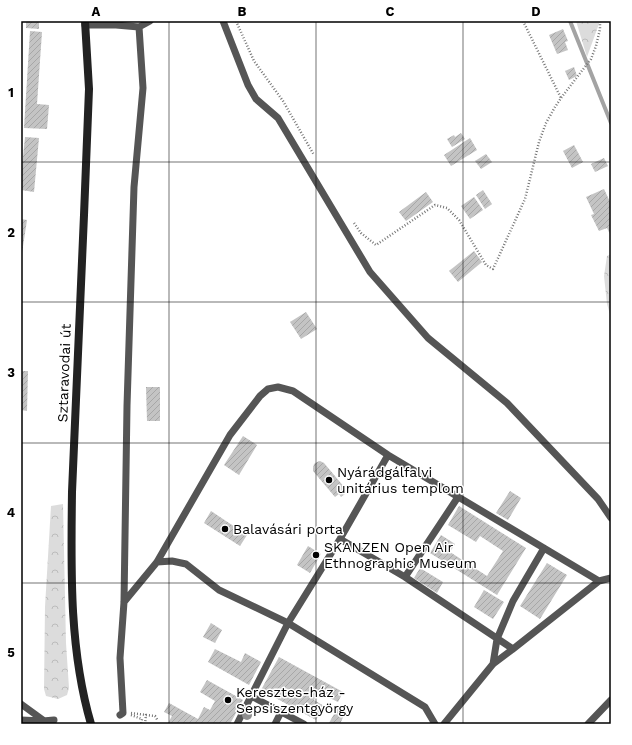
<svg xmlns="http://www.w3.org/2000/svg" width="632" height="745" viewBox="0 0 632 745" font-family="'Work Sans',sans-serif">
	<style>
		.forest { fill: url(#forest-crowns) }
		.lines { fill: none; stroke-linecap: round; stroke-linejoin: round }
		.stream { stroke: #a3a3a3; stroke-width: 4 }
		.building { fill: url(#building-hatch) }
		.path { stroke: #777; stroke-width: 2.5; stroke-dasharray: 1 2; stroke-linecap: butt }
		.lane { stroke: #555; stroke-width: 7 }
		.secondary { stroke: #222; stroke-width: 8 }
		.tree { fill: #8f8f8f }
		.grid { fill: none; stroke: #000; stroke-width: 1; stroke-opacity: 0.55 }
		.poi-dot { fill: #000; stroke: #fff; stroke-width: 1.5 }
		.labels { text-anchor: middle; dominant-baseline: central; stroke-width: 3; stroke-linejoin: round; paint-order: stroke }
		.street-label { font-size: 14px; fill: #000; stroke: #fff }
		.poi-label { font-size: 14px; fill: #000; stroke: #fff; text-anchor: start }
		.neatline { fill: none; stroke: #000; stroke-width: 1.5 }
		.grid-label { font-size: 13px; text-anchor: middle; font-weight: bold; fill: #000 }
	</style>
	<defs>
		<pattern id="forest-crowns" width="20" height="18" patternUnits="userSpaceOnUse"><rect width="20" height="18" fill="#dcdcdc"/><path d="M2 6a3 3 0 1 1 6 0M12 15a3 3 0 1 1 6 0" fill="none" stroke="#bbb"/></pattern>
		<pattern id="building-hatch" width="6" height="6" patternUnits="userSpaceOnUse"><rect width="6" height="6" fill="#c4c4c4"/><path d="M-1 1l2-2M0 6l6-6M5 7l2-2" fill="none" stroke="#a7a7a7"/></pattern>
	</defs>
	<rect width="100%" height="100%" fill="#fff"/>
	<path class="forest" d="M576 21H600L587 57Z
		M611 254V318L607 304 604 276 607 256Z
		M63 504 66 643 69 688 67 695 58 699 46 696 44 689 45 607 51 506Z"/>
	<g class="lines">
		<path class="stream" d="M570 21 611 123"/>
	</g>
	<path class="building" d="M26 21H39V29L26 28Z
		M563 29 568 41 565 42 568 50 557 54 549 35Z
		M30 31 42 32 37 104 49 105 47 129 24 128Z
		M574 67 577 76 569 80 565 71Z
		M461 133 465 139 452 147 447 139 454 135 455 137Z
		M25 137 39 138 34 192 21 190V177Z
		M470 138 477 150 451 166 444 155Z
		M574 145 583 162 572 168 563 151Z
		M486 154 492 162 481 169 475 161Z
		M604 158 608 166 595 172 591 164Z
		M604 189 611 204V236L607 228 599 231 591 215 594 214 586 197Z
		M483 190 492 204 485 209 476 195Z
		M426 192 433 202 406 221 399 212Z
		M474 197 483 210 470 219 461 206Z
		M21 219 27 220 22 253H21Z
		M474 251 482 262 458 282 449 271Z
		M306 312 317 329 301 339 290 322Z
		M21 371H28L27 411 21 410Z
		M146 387H160V421H147Z
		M243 436 257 445 239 475 224 465Z
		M320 461 324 463 345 488 342 491 345 494 341 497 339 494 335 497 313 471V468L314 464 317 462Z
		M510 491 521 498 508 520 496 513Z
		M459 506 526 548 497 595 430 553 441 535 455 544 450 552 487 576 503 551 480 536 476 542 448 525Z
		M211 511 247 535 240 546 204 523Z
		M308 546 321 554 310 573 297 565Z
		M547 563 567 575 540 619 520 606Z
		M420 568 443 582 437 593 414 578Z
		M484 590 504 602 493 619 474 607Z
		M211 623 222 630 215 643 203 637Z
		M215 649 241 662 245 653 261 662 249 685 208 662Z
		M279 657 343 692 338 702 318 692 314 700 324 706 316 720 261 690Z
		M207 680 243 700 230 724H169L168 723 172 716 164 712 169 703 198 719 204 707 210 710 215 701 200 692Z
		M338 707 346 711 340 724H331L329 723Z"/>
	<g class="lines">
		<path class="path" d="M236 21 254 61 283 101 314 155
			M523 21 561 98
			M354 223 361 233 376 245 435 205 447 208 459 220 486 265 493 269 525 199 539 142 546 123 555 107 561 98 591 59 596 46 600 29V21
			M131 713 146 715
			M131 715 142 719 141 724
			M145 724 146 715 155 716 158 721"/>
		<path class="lane" d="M223 21 248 85 256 99 278 118 370 272 428 338 507 403 598 499 611 518
			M85 25H116L139 27 150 21
			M340 539 405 577 513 649
			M157 562 172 561 186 564 219 590 288 623 425 707 435 724
			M405 577 458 497
			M124 602 157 562 230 435 260 396 268 389 278 387 293 391 388 455 599 581
			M493 664 497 639 513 601 544 548
			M251 696 304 724
			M21 704 43 720
			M120 715 123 713 120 658 124 602 127 406 134 187 143 88 139 27
			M21 720 43 721 54 720
			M237 724 288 623 340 539 388 455
			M275 724 281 712
			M444 724 493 664 513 649 599 581 611 578
			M588 724 611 700"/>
		<path class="secondary" d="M85 21 89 89 84 215 72 492C71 569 69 649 91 724"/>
	</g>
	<circle class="tree" cx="247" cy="715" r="5"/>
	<path class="grid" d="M169 21V724M316 21V724M463 21V724M21 162H611M21 302H611M21 443H611M21 583H611"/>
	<g class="poi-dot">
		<circle cx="329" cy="480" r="4"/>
		<circle cx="225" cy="529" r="4"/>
		<circle cx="316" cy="555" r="4"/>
		<circle cx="228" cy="700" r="4"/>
	</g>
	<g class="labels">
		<g class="street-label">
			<text transform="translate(64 373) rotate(-88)">Sztaravodai út</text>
		</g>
		<g class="poi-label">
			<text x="337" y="472">Nyárádgálfalvi<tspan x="337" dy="16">unitárius templom</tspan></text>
			<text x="233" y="529">Balavásári porta</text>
			<text x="324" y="547">SKANZEN Open Air<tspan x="324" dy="16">Ethnographic Museum</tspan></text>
			<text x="236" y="692">Keresztes-ház -<tspan x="236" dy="16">Sepsiszentgyörgy</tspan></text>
		</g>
	</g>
	<rect width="632" height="745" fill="none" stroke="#ffffff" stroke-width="44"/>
	<rect x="22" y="22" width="588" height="701" class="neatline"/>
	<g class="grid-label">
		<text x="96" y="16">A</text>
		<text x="242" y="16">B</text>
		<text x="390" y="16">C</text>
		<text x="536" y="16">D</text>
		<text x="11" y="97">1</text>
		<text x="11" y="237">2</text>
		<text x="11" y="377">3</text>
		<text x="11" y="517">4</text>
		<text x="11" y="657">5</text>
	</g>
</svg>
